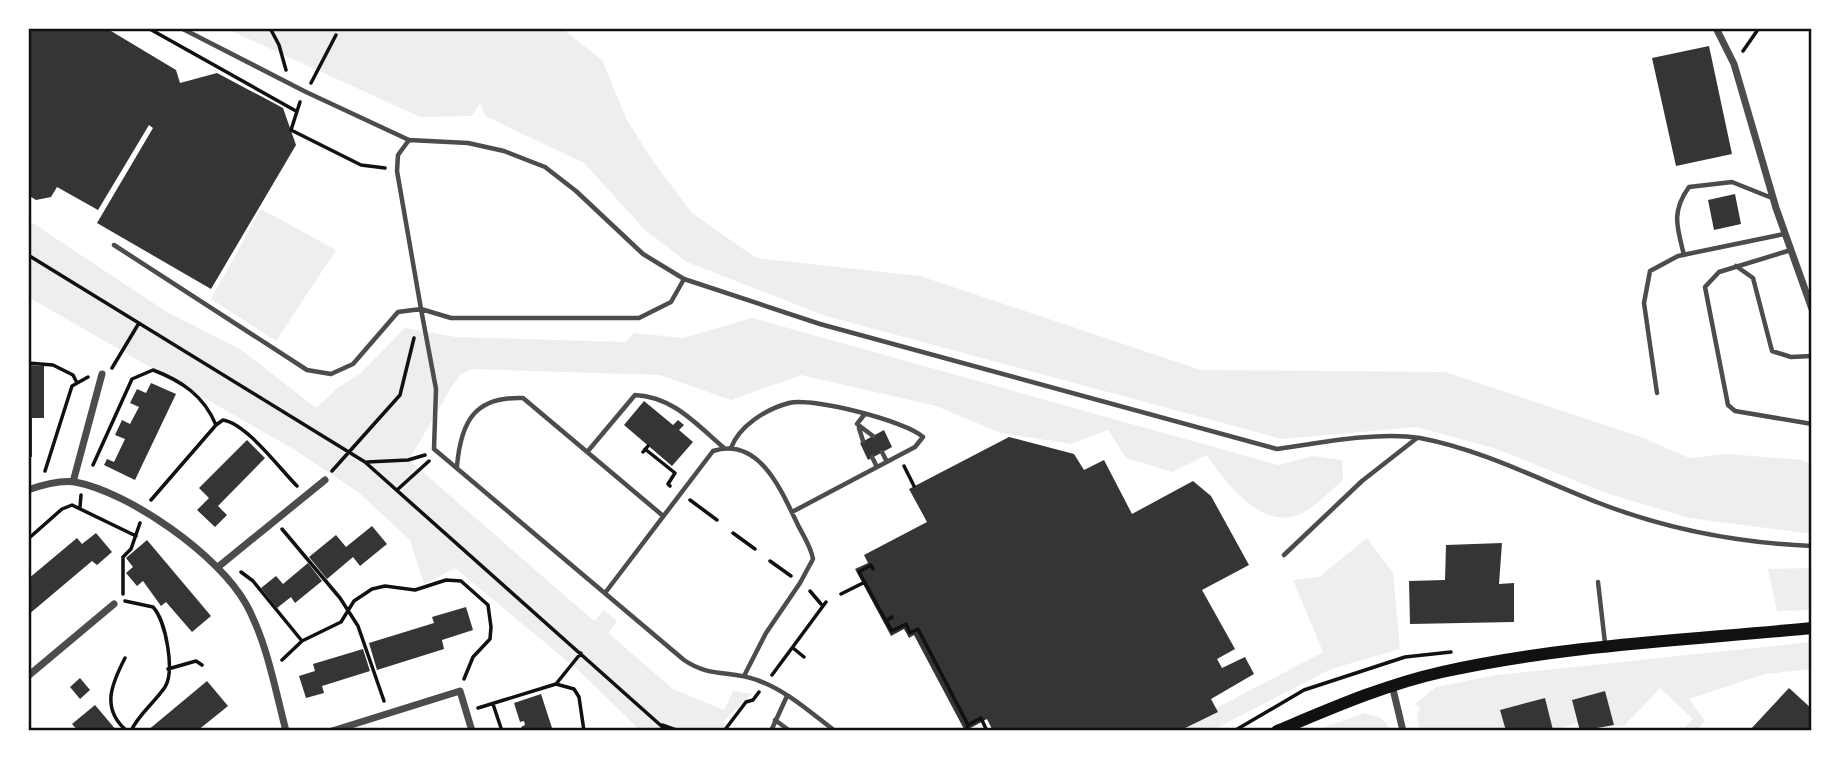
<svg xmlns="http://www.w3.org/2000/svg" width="1840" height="759" viewBox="0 0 1840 759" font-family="'Work Sans',sans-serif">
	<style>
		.green { fill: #eee }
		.building { fill: #353535 }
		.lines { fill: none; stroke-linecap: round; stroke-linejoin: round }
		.path { stroke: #111; stroke-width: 3.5 }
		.service { stroke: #4c4c4c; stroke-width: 4.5 }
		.minor { stroke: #4c4c4c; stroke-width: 7 }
		.secondary { stroke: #111; stroke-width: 12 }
		.neatline { fill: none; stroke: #111; stroke-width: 2.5 }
	</style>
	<rect width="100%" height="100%" fill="#fff"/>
	<path class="green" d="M225 28H561L602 60 627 120 650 157 692 213 756 258 920 276 1201 370 1445 372 1641 437 1689 458 1727 454 1803 460 1812 465V534L1689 518 1606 493 1494 448 1416 427 1282 439 826 316 687 262 645 230 584 163 485 116 480 103 472 116 420 117Z
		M261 209 336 250 276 341 211 299Z
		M28 220 167 312 240 349 316 408 339 387 360 374 405 328 456 337 626 342 634 333 683 338 752 318 1278 465 1313 456 1342 460 1343 480C1330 491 1312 511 1295 516 1259 527 1223 480 1207 455L1172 472 1126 458 1108 430 1071 444 1001 433 936 406 801 375 731 400 660 375 471 369 460 375 452 386 409 460 594 621 604 610 617 621 608 633 673 689 724 710 733 691 752 694 724 721V731H641L578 670 455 568 424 584 410 540 358 492 295 450 28 297Z
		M1367 538 1393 573 1400 649 1331 669 1211 731H1173L1323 652 1293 580 1319 577Z
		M1812 568V610L1777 611 1768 569Z
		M1812 642V669L1765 674 1689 699 1705 721 1696 731H1681L1693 719 1660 688 1624 726 1614 725 1605 691 1572 700 1578 723 1553 730 1545 698 1500 710 1506 731H1420L1417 717 1420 707 1414 705 1436 687 1497 675Z
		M1364 713 1381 718 1392 731H1314Z"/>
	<path class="building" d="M28 28H106L176 70 180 83 217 73 283 108 296 145 211 289 97 223 153 128 149 125 98 210 57 187 51 197 36 200 28 195Z
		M1709 46 1732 154 1676 166 1652 58Z
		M1735 194 1741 224 1714 230 1708 200Z
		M28 365 44 366V418H32V457H28Z
		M151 383 176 394 135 480 104 465 107 459 114 462 125 439 115 435 122 420 130 424 139 407 130 403 137 389 146 393Z
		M644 401 673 425 678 420 684 425 679 430 693 442 672 466 624 425Z
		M884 430 892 447 868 460 860 443Z
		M1009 437 1074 454 1084 470 1104 460 1132 514 1193 481 1211 496 1249 565 1202 590 1235 649 1217 659 1222 668 1245 657 1254 674 1211 699 1218 712 1179 731H993L987 719 965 731 914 635 909 638 904 629 891 636 855 569 868 563 864 555 927 522 909 489Z
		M247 440 265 458 218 506 227 515 215 527 197 510 209 498 199 488Z
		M372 526 387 544 360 566 353 557 327 579 309 557 336 535 346 547Z
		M96 533 112 552 97 565 92 561 28 615V579L77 538 82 544Z
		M147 540 211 616 192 632 166 602 161 606 143 581 137 586 126 573 133 567 126 558Z
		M1502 543 1499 584 1514 583V622L1410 624 1409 581 1445 580 1446 545Z
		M308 563 322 581 295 603 291 597 277 608 261 588 276 576 283 584Z
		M466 607 473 630 442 640 444 649 377 670 369 643 434 623 432 617Z
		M363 649 370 671 322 686 324 693 306 698 299 676 315 671 313 664Z
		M80 678 90 690 80 699 70 687Z
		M207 681 228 706 197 731H147Z
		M1789 688 1812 709V731H1749Z
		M1605 691 1614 725 1580 731 1572 700Z
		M541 694 553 731H523L521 727 525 725 524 721 520 722 514 703Z
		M1545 698 1553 730 1506 731 1500 710Z
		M95 705 117 731H78L72 724Z"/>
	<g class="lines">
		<path class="path" d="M148 28 296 111
			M270 28 279 45 286 70
			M1743 51 1759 28
			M311 83 336 35
			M300 102 291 130 361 165 385 168
			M28 255 365 462 667 731
			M28 363 53 365 73 375 77 383
			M112 368 139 323
			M645 449 675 473 668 484 670 486
			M643 452 648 446
			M367 462 408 460 425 455
			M93 465 132 379 153 370C182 381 204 396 216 425
			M904 466 914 486
			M45 471 72 386 88 377
			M332 471 400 395 414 338
			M397 490 429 461
			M151 500 216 425 223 420C247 424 279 468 297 486
			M690 500 717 520
			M80 507 81 495
			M282 529 340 598 358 626 384 701
			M733 533 755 549
			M28 539 62 509 72 505 136 536
			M770 561 791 576
			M873 569 871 565 859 572 886 621 892 617
			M241 572 253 581 302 641
			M810 591 821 604
			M123 594V557L131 549 140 523
			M841 594 865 582
			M125 601 153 607C166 621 175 671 165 687 155 702 138 715 131 731
			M886 621 892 631 906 624 910 633 918 629 968 725 967 731
			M793 648 804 657
			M125 658C111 685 101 709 127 731
			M282 660 302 641 341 622 354 601 372 589 385 586 415 590 446 580 461 581 488 605 491 627 490 639 473 657 464 679
			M168 669 196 661 202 665
			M772 675 826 602
			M556 684 574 689 579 697 584 731
			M493 704 502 731
			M478 708 556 684 581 653
			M662 725 679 731
			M968 725 981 718 987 731
			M436 731H459
			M724 731 746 702 753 700 759 692
			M1234 731 1304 690 1405 657 1451 652"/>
		<path class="service" d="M181 28 306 92 409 140 468 143 504 151 545 167 576 191 643 254 684 279 820 324 1277 449C1318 443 1379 431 1420 438 1483 450 1540 480 1599 503 1666 529 1741 543 1812 546
			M409 140 398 155 397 171 421 309 451 318H639L671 302 684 279
			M114 245 307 370 331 374 353 364 398 312 421 309 436 389 434 449 684 660C710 678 730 670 757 680 786 690 811 713 835 731
			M1791 250 1719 272 1705 287 1728 405 1735 411 1812 424
			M1684 255C1677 227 1671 212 1689 187L1732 182 1772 198
			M1736 266 1753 278 1772 351 1791 357 1812 356
			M1657 393 1644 303 1650 271 1678 256 1784 234
			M864 415 857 424 873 436
			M859 428 863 441
			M731 448C739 426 766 409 789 403 812 397 906 421 923 437L915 447 792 512
			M588 451 635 395C673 397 695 423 723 447
			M882 452 887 462
			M872 457 877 467
			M457 466C461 421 475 396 523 398L662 515
			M1284 555 1362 481 1417 438
			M1598 582 1605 643
			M605 593 713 451C759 436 781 490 797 523 802 534 811 546 813 559L800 583 766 633 744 676
			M775 720 790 731
			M771 731 787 696"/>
		<path class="minor" d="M1716 28 1734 64 1776 208 1812 309
			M73 482 102 374
			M28 490C42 485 60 480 75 482 129 492 219 555 246 604 267 642 275 689 286 731
			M218 567 325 480
			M28 676 114 604
			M1392 685 1403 731
			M332 731 460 691 472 731"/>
		<path class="secondary" d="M1277 731C1332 708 1384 685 1442 672 1563 645 1689 640 1812 628"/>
	</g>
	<rect width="1840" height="759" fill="none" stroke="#ffffff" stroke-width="60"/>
	<rect x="30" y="30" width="1780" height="699" class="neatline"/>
</svg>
